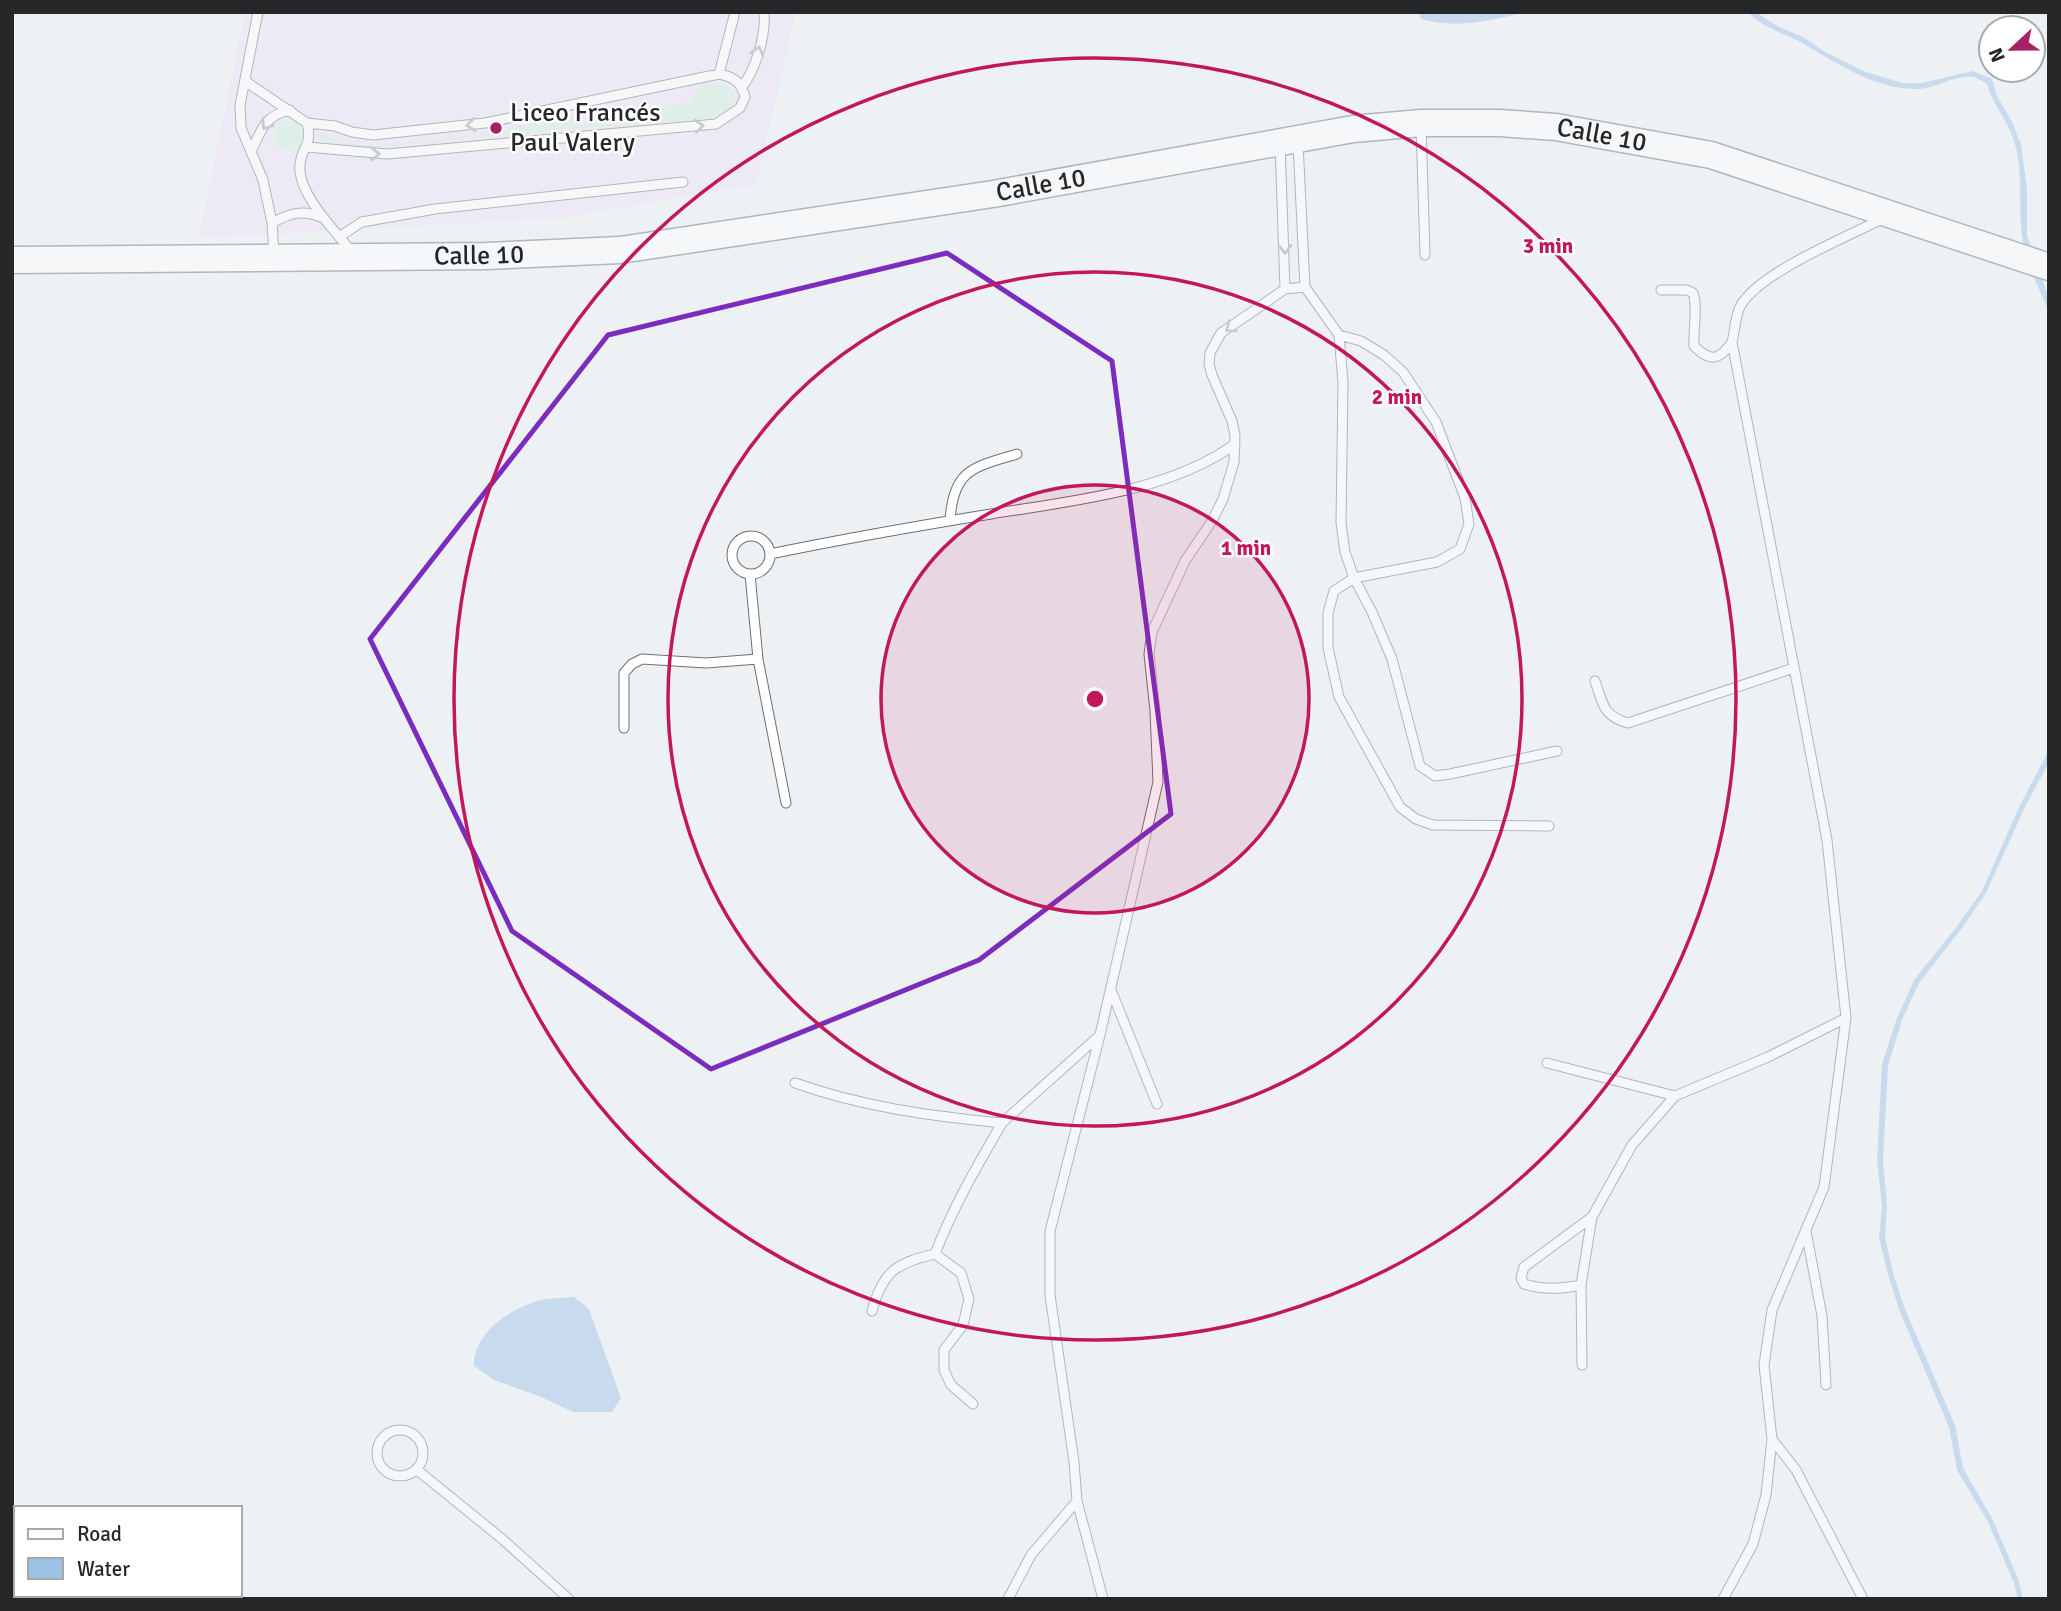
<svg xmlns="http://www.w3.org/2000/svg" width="2061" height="1611" viewBox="0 0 2061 1611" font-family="Signika,sans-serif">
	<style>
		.education { fill: #ede1f5 }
		.green { fill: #cbedd5 }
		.water { fill: #9cc2e6 }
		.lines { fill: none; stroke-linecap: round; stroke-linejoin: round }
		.lane-casing { stroke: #6d7073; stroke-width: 11 }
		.secondary-casing { stroke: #6d7073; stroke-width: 29 }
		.lane { stroke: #fff; stroke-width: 9 }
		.secondary { stroke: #fff; stroke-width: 26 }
		.oneway { stroke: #9d9e9e }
		.marked { fill: none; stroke: #7b2cbf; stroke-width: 5; stroke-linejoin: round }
		.ring { fill: none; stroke: #c2185b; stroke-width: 3.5 }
		.poi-dot { fill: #a71f66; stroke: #fff; stroke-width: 2.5 }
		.labels { text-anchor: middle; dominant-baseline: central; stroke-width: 5; stroke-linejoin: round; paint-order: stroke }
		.poi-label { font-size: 26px; fill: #262728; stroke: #fff; text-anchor: start }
		.street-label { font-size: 26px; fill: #262728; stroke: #fff }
		.centre { fill: #c2185b; stroke: #fff; stroke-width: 3.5 }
		.ring-label { font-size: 21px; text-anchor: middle; font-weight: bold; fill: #c2185b; stroke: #fff; stroke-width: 5; stroke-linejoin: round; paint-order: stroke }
	</style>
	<rect width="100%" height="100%" fill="#edf1f4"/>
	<path class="education" d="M245 12H796L756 185 561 218 199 238Z"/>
	<path class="green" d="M714 83 728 86 734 94V106L711 118 503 134 374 148 317 140 319 133 346 143 375 146 485 134 575 115 570 126 574 128 577 124 582 127 585 123 590 126 595 120 600 123 602 118 607 121 612 116 618 119 620 114 627 117 629 113 633 116 638 111 643 113 647 107 652 110 655 106 660 109 665 104 669 108 673 103 679 107 682 101 688 105 700 86Z
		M274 136a15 15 0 1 1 30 0a15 15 0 1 1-30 0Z"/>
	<path class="water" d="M1418 12H1525C1492 21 1454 29 1421 19Z
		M1748 12H1756L1777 26 1805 38 1825 52 1866 72 1902 83H1922L1973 71 1992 79 1996 94 2012 122 2021 144 2027 189V236L2049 298V311C2038 288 2025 260 2022 235 2018 205 2023 178 2016 148 2011 124 1993 106 1987 84 1983 82 1977 77 1972 77 1955 75 1936 88 1919 89 1877 90 1839 65 1804 44 1785 33 1764 29 1748 12Z
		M2049 750V762L2024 809 1986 893 1962 928 1919 983 1902 1020 1888 1066 1883 1161 1887 1206 1885 1238 1894 1276 1905 1309 1955 1425 1963 1468 1993 1520 2019 1581 2023 1599H2018L2014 1583 1988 1522 1957 1470 1949 1427 1900 1312 1889 1278 1879 1238 1882 1206 1877 1161 1882 1064 1897 1018 1914 980 1958 925 1982 891 2019 807Z
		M574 1297 589 1309 621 1398 612 1412H573L539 1396 494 1380 474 1366C473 1331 515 1305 546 1299 555 1298 565 1298 574 1297Z"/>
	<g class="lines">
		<g class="lane-casing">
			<path id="lane" d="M258 12 240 105 241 128 263 180 272 223 274 255
				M719 74 735 12
				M245 81 307 123C313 146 301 147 300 165 297 193 335 231 352 252
				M742 87C756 69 766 35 764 12
				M307 123 335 126 352 132 373 135 485 123 719 74C734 77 741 82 745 97L740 108 716 124 387 154 307 147
				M1421 124 1425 255
				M1298 143 1305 287 1339 335 1343 382 1341 523 1345 552 1354 578 1372 612 1392 659 1420 766 1435 776 1450 774 1557 751
				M1280 144 1285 289
				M251 152C262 129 264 116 290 110
				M272 223C290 213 303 209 323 218
				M339 237 362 222 435 209 683 182
				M1661 290H1687L1693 293C1698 306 1693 330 1694 346 1710 362 1719 361 1732 342
				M1339 335 1361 341 1384 355 1403 372 1436 422 1465 498 1469 524 1460 549 1437 562 1354 578 1334 591 1328 613V648L1339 697 1400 807 1416 819 1433 825 1549 826
				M950 521C953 469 974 467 1017 454
				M732 555a19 19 0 1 1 38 0a19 19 0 1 1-38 0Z
				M770 554C843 539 917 526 991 514 1070 501 1169 492 1235 444
				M750 574 758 659 786 803
				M1595 681C1603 704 1603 716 1628 723L1794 668
				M624 728V673L632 664 642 659 706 663 758 659
				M1111 990 1157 1104
				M1547 1063 1675 1096
				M795 1083C863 1107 930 1116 1002 1123L1100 1035
				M1806 1231 1822 1316 1826 1385
				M1581 1285C1561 1289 1544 1290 1524 1284L1521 1278 1524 1267 1592 1217
				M872 1311C883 1271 896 1263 935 1254
				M1582 1365 1581 1285 1592 1217 1632 1145 1675 1096 1768 1057 1846 1018
				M973 1404 951 1385 944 1370V1350L963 1325 969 1299 961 1273 935 1254C953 1207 977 1166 1002 1123
				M377 1453a23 23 0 1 1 46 0a23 23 0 1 1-46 0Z
				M1772 1439 1796 1470 1863 1599
				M416 1469 501 1538 569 1599
				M1008 1599 1031 1555 1077 1501
				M1103 1599 1077 1501 1074 1462 1050 1295V1231L1100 1035 1158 782 1155 711 1149 654 1152 632 1185 561 1212 521 1223 499 1234 462 1235 435 1232 421 1212 375 1209 364 1210 353 1221 333 1249 314 1285 289 1305 287
				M1723 1599 1753 1544 1766 1495 1772 1439 1764 1365 1772 1310 1824 1187 1846 1018 1827 840 1732 342C1735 331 1735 315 1741 305 1762 271 1847 237 1884 218"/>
		</g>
		<g class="secondary-casing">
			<g id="secondary">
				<path id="s1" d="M12 260 486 256 620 250 993 194 1353 129 1421 123H1500L1556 127 1711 155 2049 267"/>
			</g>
		</g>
		<use href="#lane" class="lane"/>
		<use href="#secondary" class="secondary"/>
	</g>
	<defs><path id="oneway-chevron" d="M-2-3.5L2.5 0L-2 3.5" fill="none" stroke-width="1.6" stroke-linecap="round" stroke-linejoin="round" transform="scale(1.75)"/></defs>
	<g class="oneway">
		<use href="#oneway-chevron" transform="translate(758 51) rotate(-74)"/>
		<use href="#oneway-chevron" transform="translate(266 125) rotate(124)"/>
		<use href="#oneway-chevron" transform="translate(471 125) rotate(172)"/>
		<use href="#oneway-chevron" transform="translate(699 126) rotate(-6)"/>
		<use href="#oneway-chevron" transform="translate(375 154) rotate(2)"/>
		<use href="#oneway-chevron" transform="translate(1285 249) rotate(89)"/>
		<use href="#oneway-chevron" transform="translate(1230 328) rotate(143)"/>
	</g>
	<path d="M0 0H2061V1611H0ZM947 253 1112 361 1171 814 979 960 711 1069 512 931 370 639 608 335Z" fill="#edf1f4" fill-opacity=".55" fill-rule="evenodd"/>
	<path class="marked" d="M947 253 1112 361 1171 814 979 960 711 1069 512 931 370 639 608 335Z"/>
	<circle cx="1095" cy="699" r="214" fill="#c2185b" fill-opacity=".12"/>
	<g class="ring">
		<circle cx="1095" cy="699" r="214"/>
		<circle cx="1095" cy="699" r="427"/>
		<circle cx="1095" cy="699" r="641"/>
	</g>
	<circle class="poi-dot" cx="496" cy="128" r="7"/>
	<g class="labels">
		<g class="poi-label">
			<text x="510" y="113">Liceo Francés<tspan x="510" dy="30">Paul Valery</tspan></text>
		</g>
		<g class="street-label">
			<text stroke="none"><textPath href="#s1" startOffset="1601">Calle 10</textPath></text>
			<text stroke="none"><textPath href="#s1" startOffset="1034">Calle 10</textPath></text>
			<text stroke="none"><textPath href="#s1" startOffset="467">Calle 10</textPath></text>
		</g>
	</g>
	<circle cx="1095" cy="699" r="10" class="centre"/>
	<g class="ring-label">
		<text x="1548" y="253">3 min</text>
		<text x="1397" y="404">2 min</text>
		<text x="1246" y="555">1 min</text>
	</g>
	<rect width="2061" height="1611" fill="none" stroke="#262728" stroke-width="28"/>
	<rect x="14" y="1506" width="228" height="91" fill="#ffffff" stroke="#a8a9a9" stroke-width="2"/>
	<rect x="28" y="1529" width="35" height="10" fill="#ffffff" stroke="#a8a9a9" stroke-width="2"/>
	<text x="77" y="1541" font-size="21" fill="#262728">Road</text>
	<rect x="28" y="1558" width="35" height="21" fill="#9cc2e6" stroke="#a8a9a9" stroke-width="2"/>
	<text x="77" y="1576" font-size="21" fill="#262728">Water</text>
	<g transform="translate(2012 49) rotate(248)"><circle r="33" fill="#ffffff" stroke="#a8a9a9" stroke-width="2"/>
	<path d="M0-5L12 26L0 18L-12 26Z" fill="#a71f66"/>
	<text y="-10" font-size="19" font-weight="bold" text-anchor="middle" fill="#262728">N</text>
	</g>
</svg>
